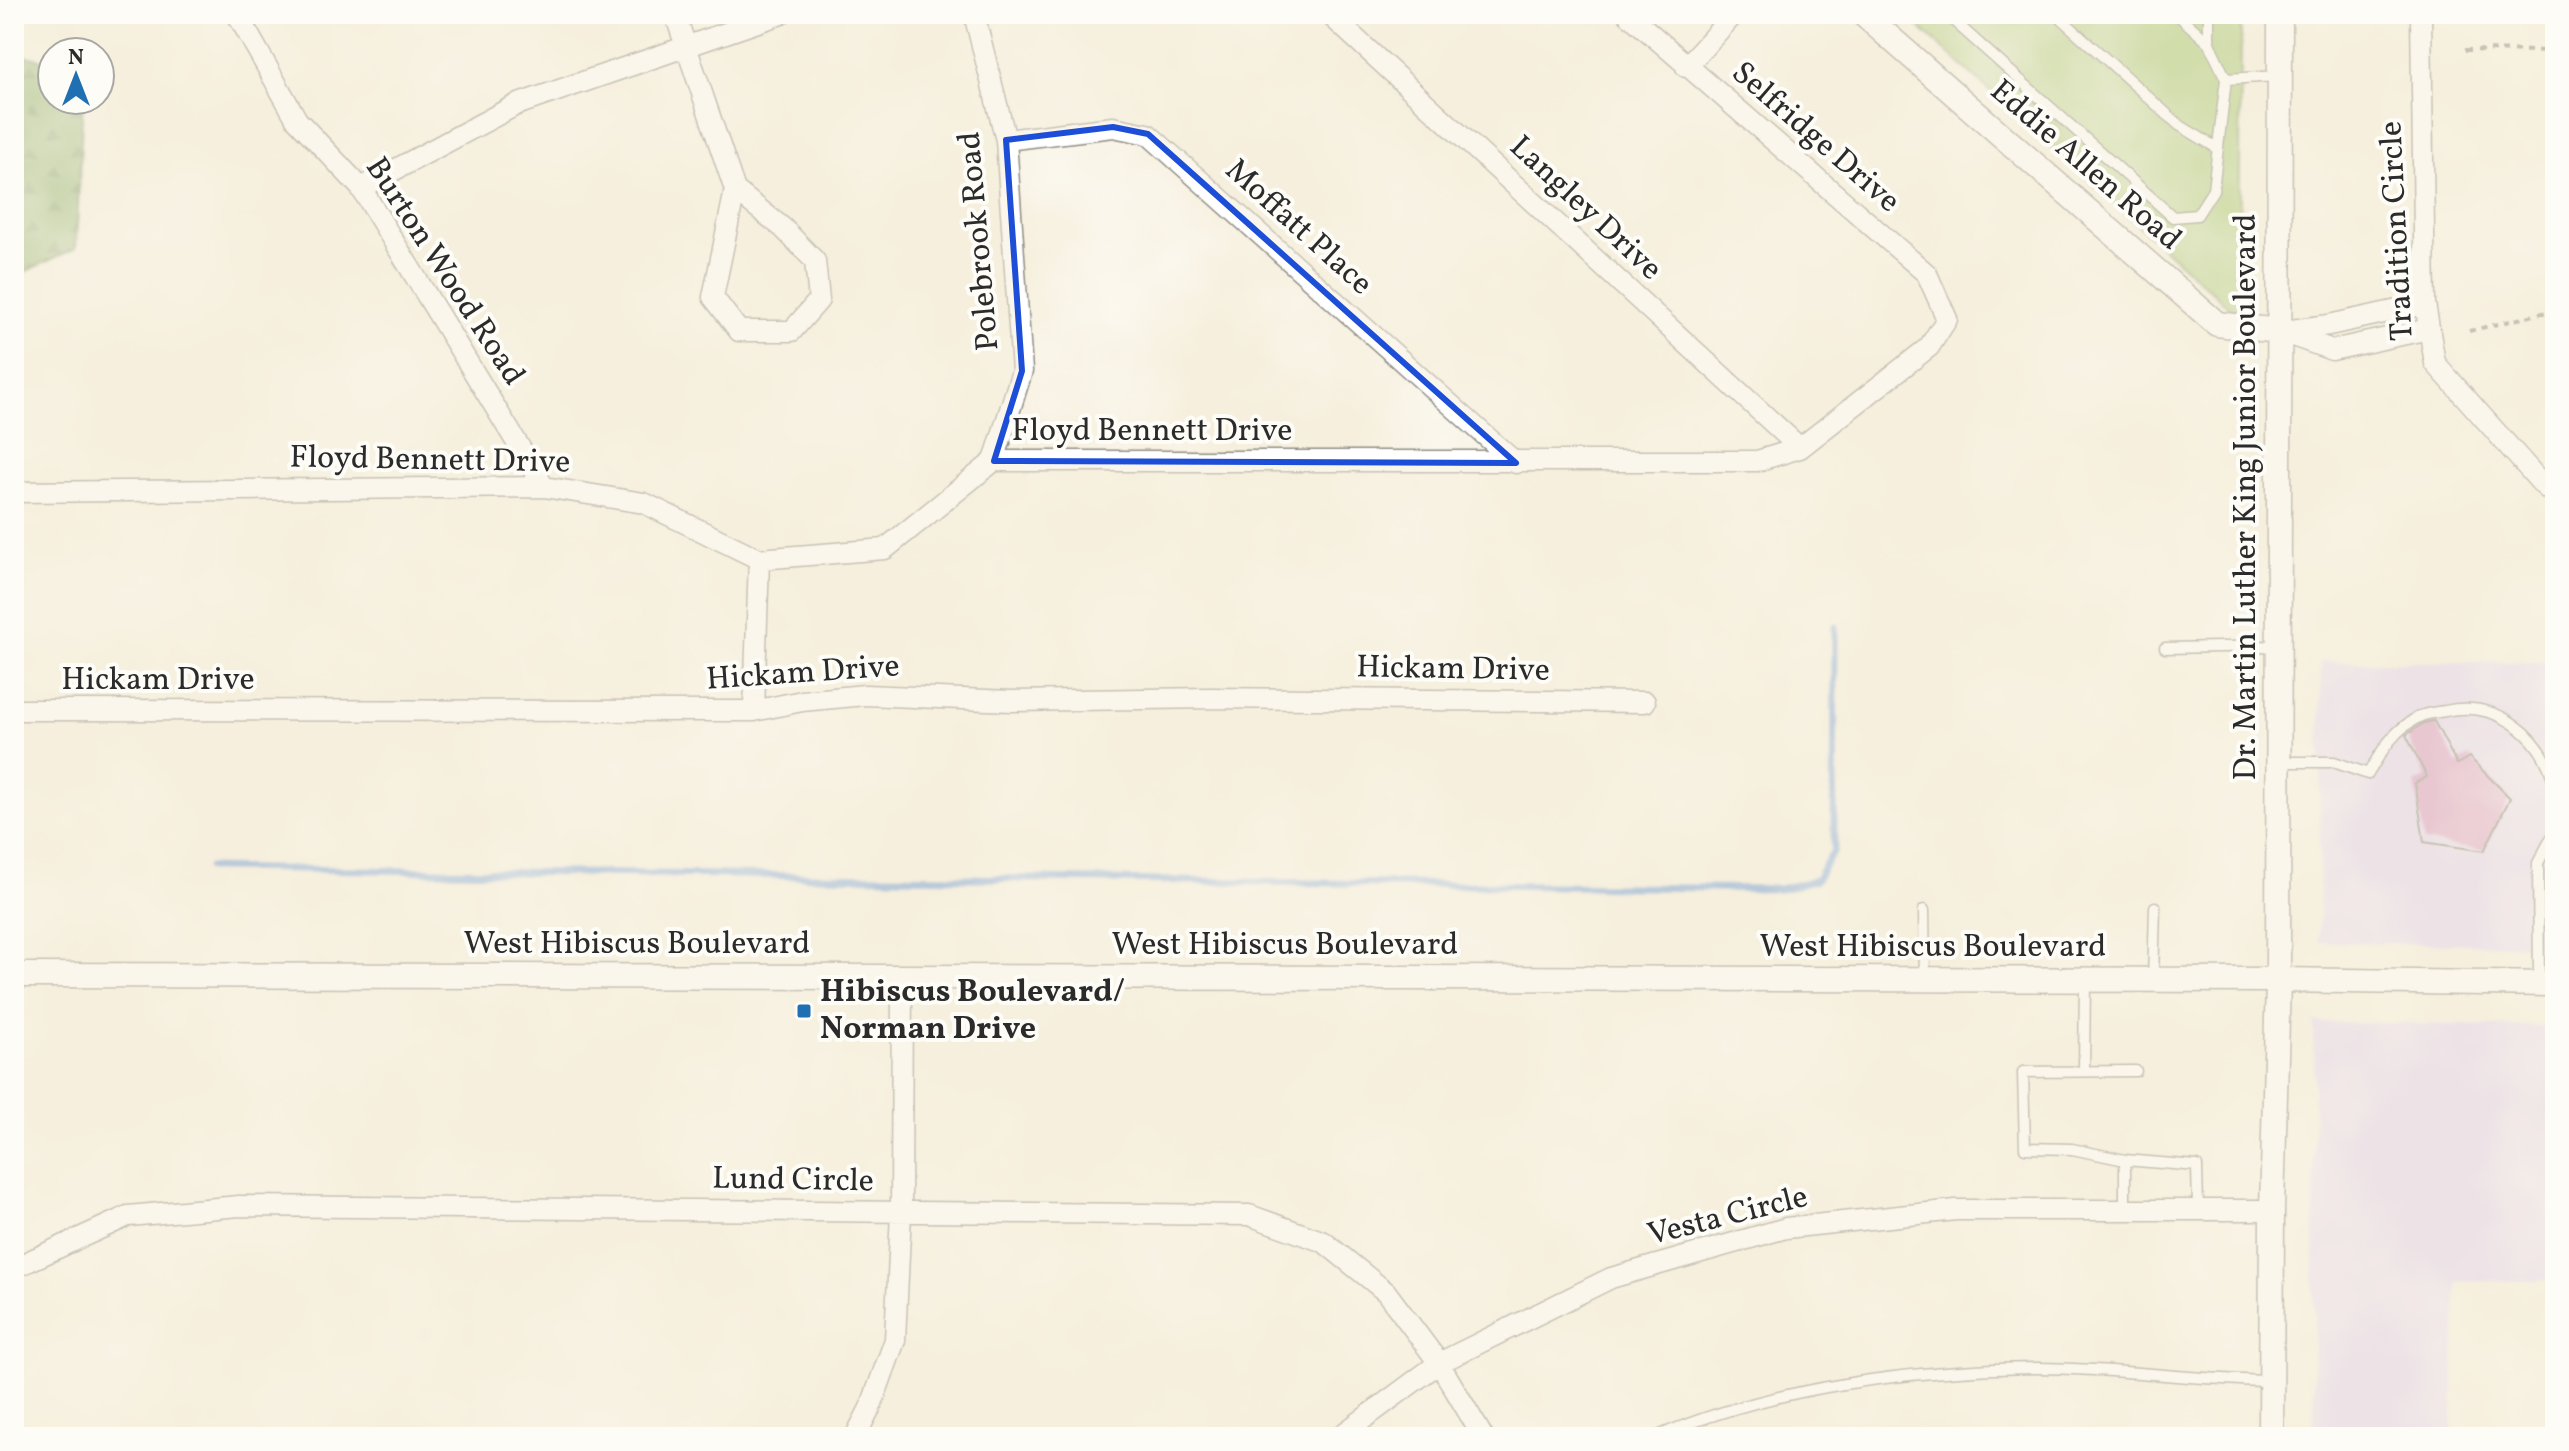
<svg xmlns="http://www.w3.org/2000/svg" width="2569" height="1451" viewBox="0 0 2569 1451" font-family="Vollkorn,serif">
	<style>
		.built { fill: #e2d4f3 }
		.forest { fill: url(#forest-firs); stroke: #586c46; stroke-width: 2 }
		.green { fill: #a5c770; stroke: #68794e; stroke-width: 2 }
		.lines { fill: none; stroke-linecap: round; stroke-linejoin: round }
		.stream { stroke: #6e9dd7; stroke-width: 7 }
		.building { fill: #d897c3 }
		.service-casing { stroke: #908d84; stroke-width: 13 }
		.minor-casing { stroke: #908d84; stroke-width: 23 }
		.tertiary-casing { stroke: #908d84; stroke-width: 27 }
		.path { stroke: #908d84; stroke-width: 4; stroke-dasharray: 6 6; stroke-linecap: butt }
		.service { stroke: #fff; stroke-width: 10 }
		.minor { stroke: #fff; stroke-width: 20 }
		.tertiary { stroke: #fff; stroke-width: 24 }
		.marked { fill: none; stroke: #1d4ed8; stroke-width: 6; stroke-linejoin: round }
		.poi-dot { fill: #1f6fb2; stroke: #fdfcf7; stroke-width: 3 }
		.labels { text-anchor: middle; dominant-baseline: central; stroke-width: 8; stroke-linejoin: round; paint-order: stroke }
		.street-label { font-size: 32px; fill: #2b2b2b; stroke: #fdfcf7 }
		.poi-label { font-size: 32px; font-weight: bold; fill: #2b2b2b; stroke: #fdfcf7; text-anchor: start }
	</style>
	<defs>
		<pattern id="forest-firs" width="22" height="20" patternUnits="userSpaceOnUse" patternTransform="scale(2)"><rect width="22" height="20" fill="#84ac62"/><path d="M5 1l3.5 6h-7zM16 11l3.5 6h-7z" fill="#6c8c51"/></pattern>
	</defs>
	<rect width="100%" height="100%" fill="#fdfcf7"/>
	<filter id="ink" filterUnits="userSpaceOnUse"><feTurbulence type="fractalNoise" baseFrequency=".0125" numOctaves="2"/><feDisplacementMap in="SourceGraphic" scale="16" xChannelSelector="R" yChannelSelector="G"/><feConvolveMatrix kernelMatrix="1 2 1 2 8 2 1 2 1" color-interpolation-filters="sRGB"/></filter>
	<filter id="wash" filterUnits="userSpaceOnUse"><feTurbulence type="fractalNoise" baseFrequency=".006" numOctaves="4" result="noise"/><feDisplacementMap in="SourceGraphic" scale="32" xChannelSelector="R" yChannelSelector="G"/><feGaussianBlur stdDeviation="1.8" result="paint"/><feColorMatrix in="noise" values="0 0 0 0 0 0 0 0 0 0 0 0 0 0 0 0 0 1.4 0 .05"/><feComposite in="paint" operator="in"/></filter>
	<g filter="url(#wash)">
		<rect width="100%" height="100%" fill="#f6efdd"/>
		<path class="built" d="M2321 662H2555V945L2319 942Z
			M2314 1022 2555 1027V1280L2457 1282 2452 1437H2314Z"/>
		<path class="forest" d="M14 53 52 62V100H83L76 248 14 277Z"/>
		<path class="green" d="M1905 14H2241L2239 316Z"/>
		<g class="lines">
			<path class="stream" d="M209 868 1780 889 1816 880 1834 850 1835 627"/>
		</g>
		<g id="blocks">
			<path class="building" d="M2434 721 2457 764 2469 757 2510 798 2484 851 2424 842 2415 783 2427 777 2406 735 2424 723Z"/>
		</g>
	</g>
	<g filter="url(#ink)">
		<use href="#blocks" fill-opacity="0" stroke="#908d84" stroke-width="2"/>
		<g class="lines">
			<g class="service-casing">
				<path id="service" d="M1946 14 2173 217 2197 215 2213 190 2226 79
					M2056 14 2179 125 2217 148
					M2177 14 2209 43 2226 79 2279 76
					M2209 43V14
					M2165 648 2279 646
					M2279 762H2334L2368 774C2382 750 2395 728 2421 716 2428 713 2438 712 2445 711 2498 700 2543 735 2555 786
					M1924 910 1925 979
					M2153 980 2155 907
					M2539 982 2538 863 2554 833 2555 824
					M2084 1071 2085 981
					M2136 1071 2023 1072 2025 1148 2072 1149 2125 1160 2197 1166 2198 1210
					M2125 1210V1160
					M1656 1437C1771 1387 1914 1369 2038 1368 2115 1368 2192 1380 2269 1381"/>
			</g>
			<g class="minor-casing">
				<path id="minor" d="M237 14 297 120 361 188 544 487
					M675 14 735 190 713 297 739 331H792L819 300 815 261 783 228 735 190
					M974 14 1006 140 1022 371 994 461
					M1329 14 1800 448
					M2421 14 2425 304 2435 363 2543 485 2555 495
					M1686 67 1734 14
					M1006 140 1113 127 1148 134 1516 463
					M361 188 516 105 781 14
					M2279 331 2332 350 2429 329
					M2284 331 2329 325 2425 304
					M14 492 544 487 644 503 759 559 885 549 994 461H1757L1800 448 1929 347 1947 319 1927 274 1628 14
					M14 710 754 711 802 701 865 695 1012 701 1210 698 1645 702
					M754 711 759 559
					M14 1268 128 1216 239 1206 1249 1215 1324 1242 1386 1292 1439 1363 1483 1437
					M855 1437 871 1406 895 1340 901 1212 902 977
					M1339 1437 1439 1363 1611 1278 1786 1228 1956 1210H2272"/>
			</g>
			<g class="tertiary-casing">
				<path id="tertiary" d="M1863 14 2217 324 2279 331
					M14 975 2278 980 2555 984
					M2271 1437 2272 1210 2278 980 2280 14"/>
			</g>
			<path class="path" d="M2465 50 2555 51
				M2469 331 2555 310"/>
			<use href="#service" class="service"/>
			<use href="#minor" class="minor"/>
			<use href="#tertiary" class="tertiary"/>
		</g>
	</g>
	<path d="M0 0H2569V1451H0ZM1113 127 1148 134 1516 463 994 461 1022 371 1006 140Z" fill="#f6efdd" fill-opacity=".55" fill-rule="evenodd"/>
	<path class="marked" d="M1113 127 1148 134 1516 463 994 461 1022 371 1006 140Z"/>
	<rect class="poi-dot" x="796" y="1003" width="16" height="16" rx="4"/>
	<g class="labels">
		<g class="street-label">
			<text transform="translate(1815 138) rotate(41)">Selfridge Drive</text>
			<text transform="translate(2085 166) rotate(41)">Eddie Allen Road</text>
			<text transform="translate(1585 209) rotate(43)">Langley Drive</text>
			<text transform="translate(1298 228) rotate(42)">Moffatt Place</text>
			<text transform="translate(2398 231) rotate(-93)">Tradition Circle</text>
			<text transform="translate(980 241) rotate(-95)">Polebrook Road</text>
			<text transform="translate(444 272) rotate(57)">Burton Wood Road</text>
			<text x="1152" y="432">Floyd Bennett Drive</text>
			<text transform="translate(430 461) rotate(1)">Floyd Bennett Drive</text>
			<text transform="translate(2247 497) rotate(-90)">Dr. Martin Luther King Junior Boulevard</text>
			<text transform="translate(1453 670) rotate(1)">Hickam Drive</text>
			<text transform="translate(803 674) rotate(-4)">Hickam Drive</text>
			<text x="158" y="681">Hickam Drive</text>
			<text x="637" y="945">West Hibiscus Boulevard</text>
			<text x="1285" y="946">West Hibiscus Boulevard</text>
			<text x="1933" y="948">West Hibiscus Boulevard</text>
			<text transform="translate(793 1181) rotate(1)">Lund Circle</text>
			<text transform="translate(1728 1217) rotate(-14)">Vesta Circle</text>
		</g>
		<g class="poi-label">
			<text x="820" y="993">Hibiscus Boulevard/<tspan x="820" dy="37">Norman Drive</tspan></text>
		</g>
	</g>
	<rect width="2569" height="1451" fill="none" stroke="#fdfcf7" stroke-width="48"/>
	<g transform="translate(76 76)"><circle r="38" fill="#fdfcf7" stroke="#a9a8a5" stroke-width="2"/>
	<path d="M0-6L14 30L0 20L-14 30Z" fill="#1f6fb2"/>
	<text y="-12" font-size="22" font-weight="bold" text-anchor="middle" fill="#2b2b2b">N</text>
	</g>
</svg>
